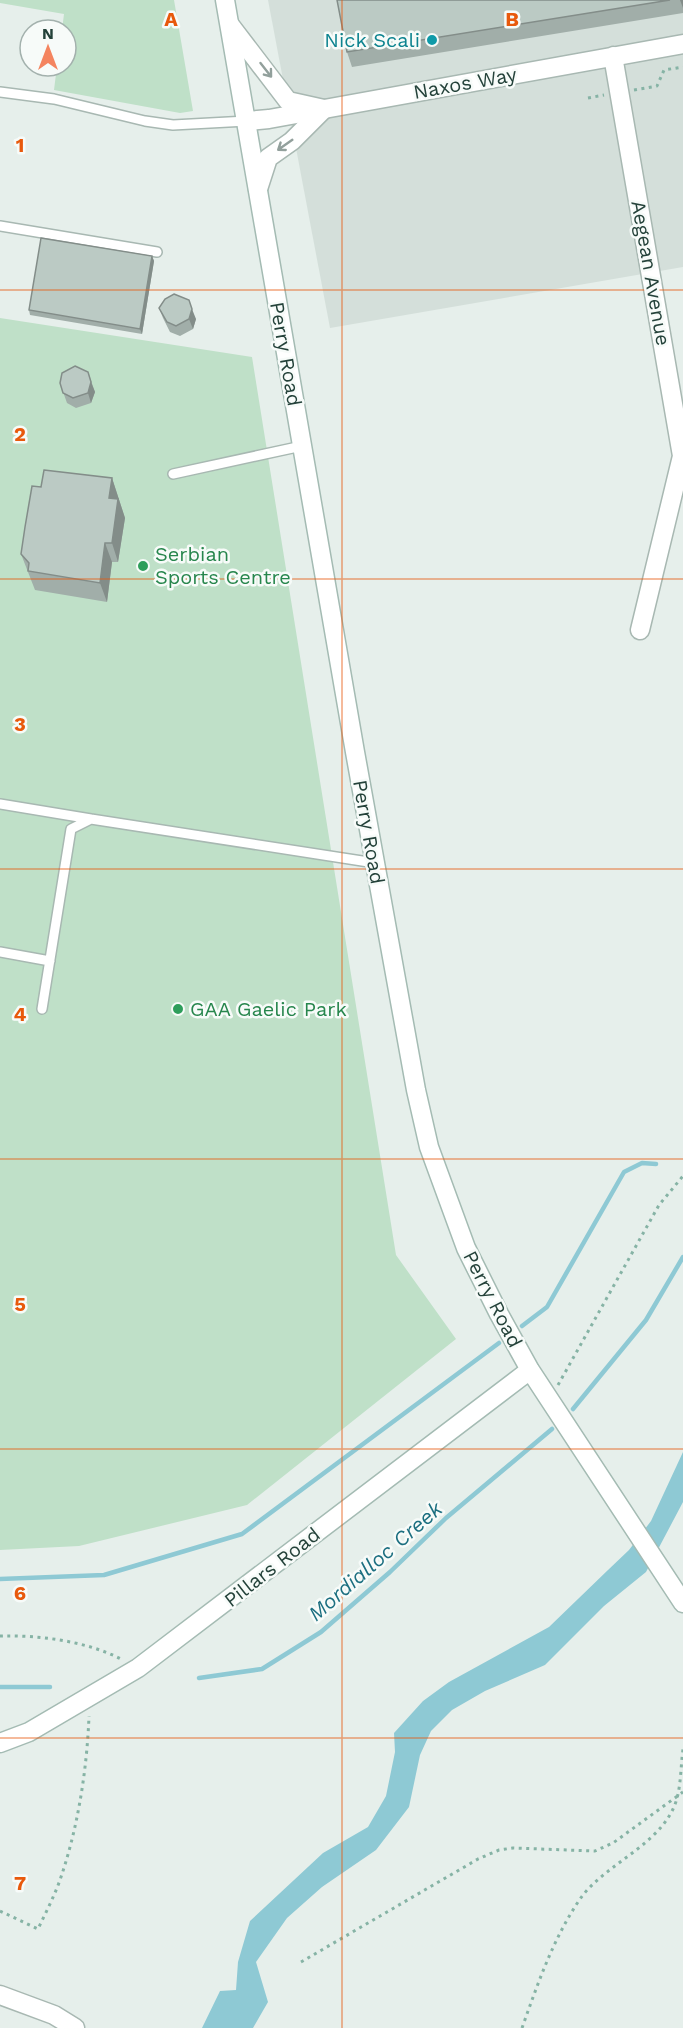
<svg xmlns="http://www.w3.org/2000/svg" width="683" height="2028" viewBox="0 0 683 2028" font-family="'Work Sans',sans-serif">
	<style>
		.built { fill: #d4dfda }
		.green { fill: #bfe0c8 }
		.water { fill: #8ec9d4 }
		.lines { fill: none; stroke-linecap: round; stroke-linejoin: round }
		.stream { stroke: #8ec9d4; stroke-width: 4.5 }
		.service-casing { stroke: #a8b8b2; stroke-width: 12 }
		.minor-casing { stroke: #a8b8b2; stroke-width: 21 }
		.tertiary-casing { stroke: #a8b8b2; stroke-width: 21 }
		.secondary-casing { stroke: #a4bbb3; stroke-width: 21 }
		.path { stroke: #86b3a5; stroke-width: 3; stroke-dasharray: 3 4.5; stroke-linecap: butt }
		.service { stroke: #fff; stroke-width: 9 }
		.minor { stroke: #fff; stroke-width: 18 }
		.tertiary { stroke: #fff; stroke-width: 18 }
		.secondary { stroke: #fff; stroke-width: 18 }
		.wall { fill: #a1aea9 }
		.shaded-wall { fill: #838d89 }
		.building { fill: #bbcac4; stroke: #838d89; stroke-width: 1.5 }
		.oneway { stroke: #92a09c }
		.grid { fill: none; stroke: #e8590c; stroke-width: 1.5; stroke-opacity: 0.55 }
		.culture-dot { fill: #0f9aa8; stroke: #f7fbf9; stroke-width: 2 }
		.leisure-dot { fill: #2e9e5b; stroke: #f7fbf9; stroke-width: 2 }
		.labels { text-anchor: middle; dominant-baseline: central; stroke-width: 5; stroke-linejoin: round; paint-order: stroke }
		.culture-label { font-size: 20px; fill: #0d838f; stroke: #f7fbf9; text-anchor: end }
		.street-label { font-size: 20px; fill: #24423a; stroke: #f7fbf9 }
		.leisure-label { font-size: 20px; fill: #27864d; stroke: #f7fbf9; text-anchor: start }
		.water-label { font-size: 21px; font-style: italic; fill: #1c6f80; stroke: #f7fbf9 }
		.grid-label { font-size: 20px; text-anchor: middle; font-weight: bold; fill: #e8590c; stroke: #f7fbf9; stroke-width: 5; stroke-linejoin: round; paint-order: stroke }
	</style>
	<rect width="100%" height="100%" fill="#e6efeb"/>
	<path class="built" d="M268 0H683V267L330 328Z"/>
	<path class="green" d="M0 0H174L193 111 180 113 54 90 57 66H66V30H62L64 14 0 3Z
		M0 318 252 357 396 1255 456 1339 247 1505 79 1546 0 1550Z"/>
	<path class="water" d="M683 1452V1502L646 1572 604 1606 545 1665 485 1691 452 1710 431 1731 420 1755 409 1807 376 1850 322 1887 287 1918 256 1962 268 2002 253 2028H202L220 1991 236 1990 238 1962 250 1921 323 1853 368 1827 386 1796 395 1752 394 1733 423 1701 449 1682 549 1627 608 1570 629 1550 651 1521Z"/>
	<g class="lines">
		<path class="stream" d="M522 1326 547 1307 624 1172 642 1163 656 1164
			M573 1409 646 1320 683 1257
			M0 1579 104 1575 242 1534 499 1343
			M199 1678 262 1669 321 1632 390 1572 446 1518 552 1429
			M0 1687H50"/>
		<g class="service-casing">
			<path id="service" d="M0 92 54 99 145 121 173 125 247 121
				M0 226 157 252
				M173 474 302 446
				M0 804 91 819
				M0 952 50 961
				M42 1009 71 829 91 819 375 863"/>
		</g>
		<g class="minor-casing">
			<path id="minor" d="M613 56 682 456 640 630
				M247 121 269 119 683 44
				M0 1995 54 2015 75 2028"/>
		</g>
		<g class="tertiary-casing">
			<path id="tertiary" d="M230 25 288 101 324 109
				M258 189 268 158 292 141 324 109"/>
		</g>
		<g class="secondary-casing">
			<path id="secondary" d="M225 0 355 752 416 1090 429 1147 466 1248 499 1314 530 1370 683 1603
				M0 1743 29 1732 138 1668 530 1370"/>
		</g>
		<path class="path" d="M634 90 657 86 664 70 683 67
			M588 98 604 95
			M558 1385 659 1205 683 1176
			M0 1636C39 1635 86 1641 121 1659
			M0 1911 38 1929C46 1912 55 1895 61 1877 78 1827 87 1769 89 1716
			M301 1962 478 1859 499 1850 513 1848 595 1851 613 1843 683 1792
			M522 2028C538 1983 553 1939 580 1899 607 1861 668 1843 678 1794 681 1780 681 1764 683 1749"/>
		<use href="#service" class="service"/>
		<use href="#minor" class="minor"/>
		<use href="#tertiary" class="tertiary"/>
		<use href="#secondary" class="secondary"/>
	</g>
	<path class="wall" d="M337 0H683V13L352 67 347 52Z
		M152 256 154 261 142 334 30 315 29 310Z
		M159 308 196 319 193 329 180 336 170 332 163 318Z
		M88 372 95 392 91 403 76 408 67 403 60 383Z
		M112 478 125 518 118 562H112L107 602 35 590 21 554 41 487Z"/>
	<path class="shaded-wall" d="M680 0H683V8Z
		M152 256 154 261 142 334 140 329Z
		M192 309 196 319 193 329 189 319Z
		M91 382 95 392 91 403 88 393Z
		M112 478 125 518 118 562 112 543 109 498Z
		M105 543 112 562 107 602 100 583Z"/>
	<path class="building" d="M337 0H670L347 52Z
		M41 238 152 256 140 329 29 310Z
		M174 294 189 300 192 309 189 319 176 326 167 322 159 308 165 299Z
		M75 366 88 372 91 382 88 393 73 398 63 393 60 383 62 373Z
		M44 470 112 478 109 498 118 499 112 543H105L100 583 28 571 29 563 21 554 25 527 32 486 41 487Z"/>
	<defs><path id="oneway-shaft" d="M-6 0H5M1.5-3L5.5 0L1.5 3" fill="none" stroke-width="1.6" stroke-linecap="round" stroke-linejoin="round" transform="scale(1.5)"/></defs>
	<g class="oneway">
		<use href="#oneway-shaft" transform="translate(266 70) rotate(52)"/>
		<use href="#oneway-shaft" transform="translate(285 145) rotate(145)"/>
	</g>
	<path class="grid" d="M342 0V2028M0 290H683M0 579H683M0 869H683M0 1159H683M0 1449H683M0 1738H683"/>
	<circle class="culture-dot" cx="432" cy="40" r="6"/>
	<g class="leisure-dot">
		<circle cx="143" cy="566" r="6"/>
		<circle cx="178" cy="1009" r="6"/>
	</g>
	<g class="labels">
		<g class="culture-label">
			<text x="420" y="40">Nick Scali</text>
		</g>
		<g class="street-label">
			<text transform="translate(465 83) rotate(-10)">Naxos Way</text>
			<text transform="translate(651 273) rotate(80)">Aegean Avenue</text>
			<text transform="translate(286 354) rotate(80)">Perry Road</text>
			<text transform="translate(369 832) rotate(80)">Perry Road</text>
			<text transform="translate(493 1299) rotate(63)">Perry Road</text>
			<text transform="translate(272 1567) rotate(-38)">Pillars Road</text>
		</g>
		<g class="leisure-label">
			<text x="155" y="554">Serbian<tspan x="155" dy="23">Sports Centre</tspan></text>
			<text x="190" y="1009">GAA Gaelic Park</text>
		</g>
		<g class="water-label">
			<text transform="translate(375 1561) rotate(-41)">Mordialloc Creek</text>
		</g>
	</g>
	<g class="grid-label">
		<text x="171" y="26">A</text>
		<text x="512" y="26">B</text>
		<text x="20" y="152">1</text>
		<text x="20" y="441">2</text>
		<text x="20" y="731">3</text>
		<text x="20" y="1021">4</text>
		<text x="20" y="1311">5</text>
		<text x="20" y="1600">6</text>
		<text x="20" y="1890">7</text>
	</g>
	<g transform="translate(48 48)"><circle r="28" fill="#f7fbf9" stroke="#a3b1ad" stroke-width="1.5"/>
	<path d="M0-4.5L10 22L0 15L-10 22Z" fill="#f4845f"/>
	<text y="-9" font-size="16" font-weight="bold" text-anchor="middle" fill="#24423a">N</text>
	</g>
</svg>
